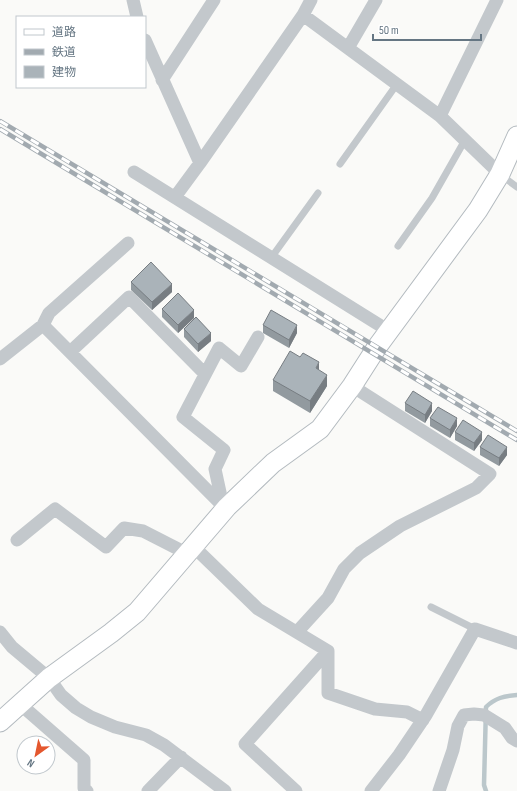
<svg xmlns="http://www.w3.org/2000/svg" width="517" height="791" viewBox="0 0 517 791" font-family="'Sofia Sans Condensed','Noto Sans JP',sans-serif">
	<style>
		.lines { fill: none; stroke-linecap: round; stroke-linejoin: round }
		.stream { stroke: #bbc7cb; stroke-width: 4.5 }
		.secondary-casing { stroke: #b3babf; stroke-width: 21 }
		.lane { stroke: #c3c8cc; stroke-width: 7 }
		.street { stroke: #c3c8cc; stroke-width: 13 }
		.secondary { stroke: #fff; stroke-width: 19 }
		.rail-casing { stroke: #a2aab0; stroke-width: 4.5 }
		.rail { stroke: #fff; stroke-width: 3; stroke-dasharray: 9; stroke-linecap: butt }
		.wall { fill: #929a9f }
		.shaded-wall { fill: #777d82 }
		.building { fill: #aab3b9; stroke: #777d82 }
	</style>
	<rect width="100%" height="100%" fill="#fafaf8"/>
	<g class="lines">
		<path class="stream" d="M486 791 484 785 486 707C495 698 504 696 517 695"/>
		<g class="secondary-casing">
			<path id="secondary" d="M0 722 49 678 111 633 137 612 227 507 273 463 320 429 352 386 377 347 478 210 500 174 517 136"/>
		</g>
		<path class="lane" d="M340 164 397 84
			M501 175 517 187
			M398 246 432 198 465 140
			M271 258 318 193
			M431 607 475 629"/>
		<path class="street" d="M133 0 137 17
			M303 15 440 116 500 174
			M145 40 200 163
			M348 48 376 0
			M162 80 214 0
			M440 116 497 0
			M134 172 389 331
			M175 197 200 163 303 15 311 0
			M43 325 49 313 128 243
			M70 352 129 297 205 374
			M0 359 43 325 223 506 227 507
			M223 506 215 469 224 450 183 417 219 348 241 366 258 337
			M17 540 55 509 106 547 124 528 143 531 188 554
			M194 547 258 609 328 651V693L375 709 407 712 423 720
			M0 632 12 647 49 678 61 695 76 708 91 717 115 727 146 735 164 745 225 791
			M297 632 328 598 344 569 360 553 400 526 476 488 490 474 352 386
			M20 704 84 760V788L87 791
			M148 791 181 757
			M296 791 245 744 328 651
			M371 791 399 755 426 715 475 629 517 643
			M439 791 453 750 458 726 464 715 474 714 484 715 505 728 512 738 517 741"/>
		<use href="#secondary" class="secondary"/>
		<g class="rail-casing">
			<path id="rail" d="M0 121 517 431
				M0 129 517 440"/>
		</g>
		<use href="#rail" class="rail"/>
	</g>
	<path class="wall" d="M131 282 172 292 152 310 131 290Z
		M162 309 194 318 178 333 162 317Z
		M263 325 297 333 289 348 263 333Z
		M184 329 211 341 198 352 184 337Z
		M319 370 327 386 310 413 273 391V380Z
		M405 403 432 411 425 423 405 411Z
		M430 418 457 426 450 438 430 426Z
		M455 432 482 440 474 451 455 440Z
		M480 447 507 455 499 466 480 455Z"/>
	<path class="shaded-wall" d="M172 284V292L152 310V302Z
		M194 310V318L178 333V325Z
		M297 325V333L289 348V340Z
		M211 333V341L198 352V344Z
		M319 362V374L316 368Z
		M327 375V386L310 413V401Z
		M432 403V411L425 423V415Z
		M457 418V426L450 438V430Z
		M482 432V440L474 451V443Z
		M507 447V455L499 466V458Z"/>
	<path class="building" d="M151 262 172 284 152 302 131 282Z
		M178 293 194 310 178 325 162 309Z
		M271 310 297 325 289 340 263 325Z
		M196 317 211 333 198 344 184 329Z
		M290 351 300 357 303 353 319 362 316 368 327 375 310 401 273 380Z
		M413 391 432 403 425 415 405 403Z
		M438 407 457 418 450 430 430 418Z
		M463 420 482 432 474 443 455 432Z
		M488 435 507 447 499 458 480 447Z"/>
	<rect x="16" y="16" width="130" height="72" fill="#ffffff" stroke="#c1c8cd"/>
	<rect x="24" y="29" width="20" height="6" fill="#ffffff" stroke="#c1c8cd"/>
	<text x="52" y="36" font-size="12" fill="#657683">道路</text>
	<rect x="24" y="49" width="20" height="6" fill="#a2aab0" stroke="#c1c8cd"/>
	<text x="52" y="56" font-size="12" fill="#657683">鉄道</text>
	<rect x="24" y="66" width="20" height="12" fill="#aab3b9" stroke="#c1c8cd"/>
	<text x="52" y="76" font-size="12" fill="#657683">建物</text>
	<g transform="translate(36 755) rotate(213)"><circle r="19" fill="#ffffff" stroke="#c1c8cd"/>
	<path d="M0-3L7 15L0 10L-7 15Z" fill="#e4572e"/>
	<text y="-6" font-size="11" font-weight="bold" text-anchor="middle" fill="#657683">N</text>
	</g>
	<path d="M373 34v6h108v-6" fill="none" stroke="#657683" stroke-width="2"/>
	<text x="379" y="34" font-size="12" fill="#657683" stroke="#ffffff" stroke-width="3" paint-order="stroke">50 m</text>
</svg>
